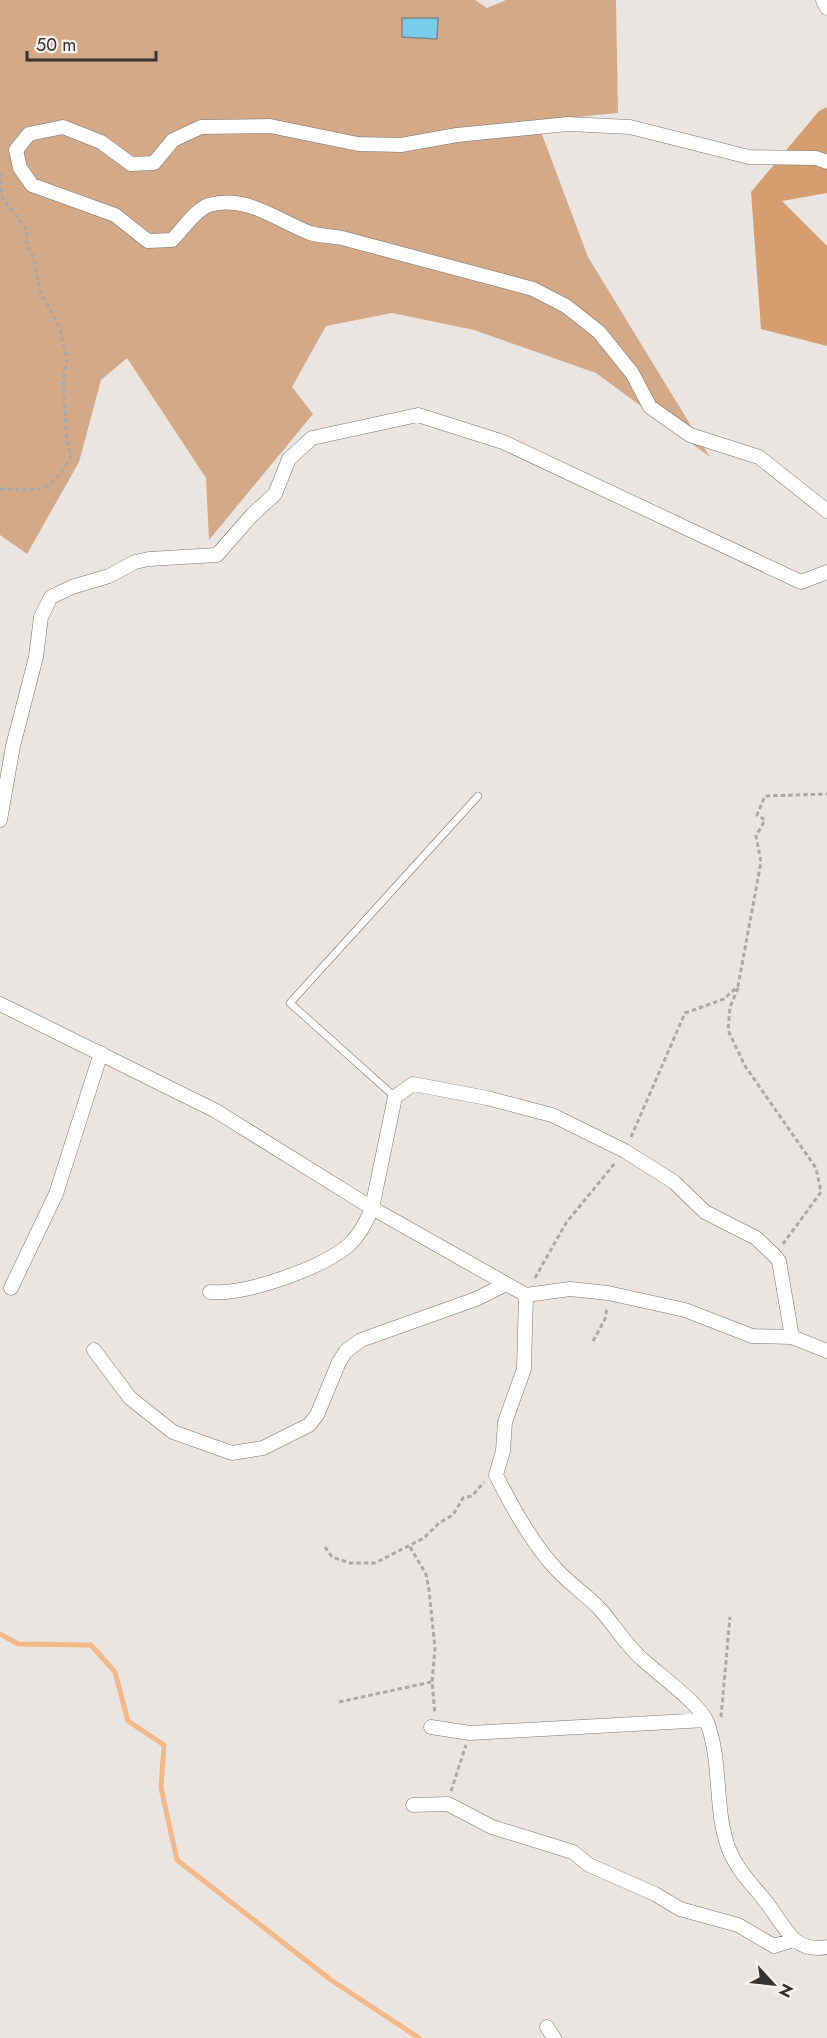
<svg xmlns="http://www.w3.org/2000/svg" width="827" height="2038" viewBox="0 0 827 2038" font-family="Jost,sans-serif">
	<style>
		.green { fill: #d4a987 }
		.forest { fill: #d69e6e }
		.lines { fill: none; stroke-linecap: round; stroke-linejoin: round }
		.stream { stroke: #f2b888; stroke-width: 5 }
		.building { fill: #79cceb; stroke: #7e8487; stroke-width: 1.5 }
		.service-casing { stroke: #787370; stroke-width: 8 }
		.minor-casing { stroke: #787370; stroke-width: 15 }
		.path { stroke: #aca8a5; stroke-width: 3; stroke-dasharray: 4.5 3; stroke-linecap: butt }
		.service { stroke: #fff; stroke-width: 7 }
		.minor { stroke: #fff; stroke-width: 14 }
	</style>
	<rect width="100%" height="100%" fill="#eae5e0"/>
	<path class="green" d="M0 0H475L487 8 506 0H616L618 113 537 121 588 257 710 457 596 373 474 330 392 313 326 326 292 387 313 414 209 540 206 478 127 358 101 380 79 462 27 554 0 535Z"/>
	<path class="forest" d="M827 107V193L782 201 827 246V346L761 329 751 192 819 111Z"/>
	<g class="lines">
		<path class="stream" d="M0 1634 18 1644 91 1645 115 1672 128 1721 164 1745 161 1788 177 1860 331 1980 419 2038"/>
	</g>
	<path class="building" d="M402 18H438L437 39 402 37Z"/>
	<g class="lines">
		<g class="service-casing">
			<path id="service" d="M395 1097 290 1003 478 796"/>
		</g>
		<g class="minor-casing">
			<path id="minor" d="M823 0 827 8
				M827 162 816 158 749 157 630 127 568 124 457 135 401 145 358 144 270 126 201 127 173 140 154 163 131 164 101 142 63 127 29 134 16 150 20 168 32 185 115 215 148 241 172 240C182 230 196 209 209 205 246 194 278 221 310 233 319 236 332 236 342 238L533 289 566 306 599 332 632 373 650 407 690 435 759 457 827 511
				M0 820 13 746 36 657 41 617 51 597 72 587 109 576 135 562 149 559 217 555 252 515 275 494 289 459 312 438 418 415 503 442 801 582 827 572
				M0 1004 216 1111 372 1208 395 1097 413 1084 487 1098 552 1115 625 1151 674 1182 705 1212 756 1238 775 1256 779 1261 792 1337
				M11 1288 56 1194 101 1053
				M210 1292C246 1295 323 1268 350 1244 360 1234 367 1221 372 1208L526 1295 570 1289 608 1293 685 1310 752 1336 792 1337 827 1351
				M526 1295 524 1369 505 1422 503 1451 496 1475C512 1507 532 1544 557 1570 570 1584 585 1594 598 1607 613 1623 625 1644 642 1659 658 1674 699 1703 707 1722 722 1762 714 1807 728 1847 738 1874 757 1888 772 1910 787 1932 797 1953 827 1947
				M94 1350 130 1398 173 1432 232 1453 263 1448 309 1425 317 1415 339 1362 346 1351 361 1340 476 1299 506 1284
				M431 1727 470 1733 706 1720
				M413 1805 448 1804 492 1827 573 1852 589 1865 655 1894 680 1909 738 1925 774 1946 793 1940
				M547 2027 554 2038"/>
		</g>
		<path class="path" d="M0 173 2 197 27 230V245L34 259 40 291 60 328 67 359 63 381 67 441 71 456C50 495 41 490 0 489
			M738 988 730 1007 728 1030 745 1066 816 1168 821 1192 783 1244
			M631 1137 685 1013 724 999 738 986 761 862 756 836 765 820 757 815 765 796 827 794
			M535 1278 566 1223 615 1163
			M593 1341 605 1319 607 1307
			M325 1547 332 1557 350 1563H375L424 1538 439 1523 453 1515 463 1498 472 1496 484 1482
			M410 1547 426 1574 429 1590 435 1648 432 1682 435 1714
			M339 1702 431 1682
			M721 1717 730 1617
			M451 1791 466 1745"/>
		<use href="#service" class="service"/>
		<use href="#minor" class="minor"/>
	</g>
	<g transform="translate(773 1984) rotate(117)" stroke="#f8f2ee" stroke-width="4.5" paint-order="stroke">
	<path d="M0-4.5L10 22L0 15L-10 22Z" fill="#343230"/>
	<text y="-9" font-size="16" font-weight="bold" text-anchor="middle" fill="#343230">N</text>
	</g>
	<path d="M27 51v9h129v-9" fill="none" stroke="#343230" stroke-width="3"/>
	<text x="36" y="51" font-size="18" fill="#343230" stroke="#f8f2ee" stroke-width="4.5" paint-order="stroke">50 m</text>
</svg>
